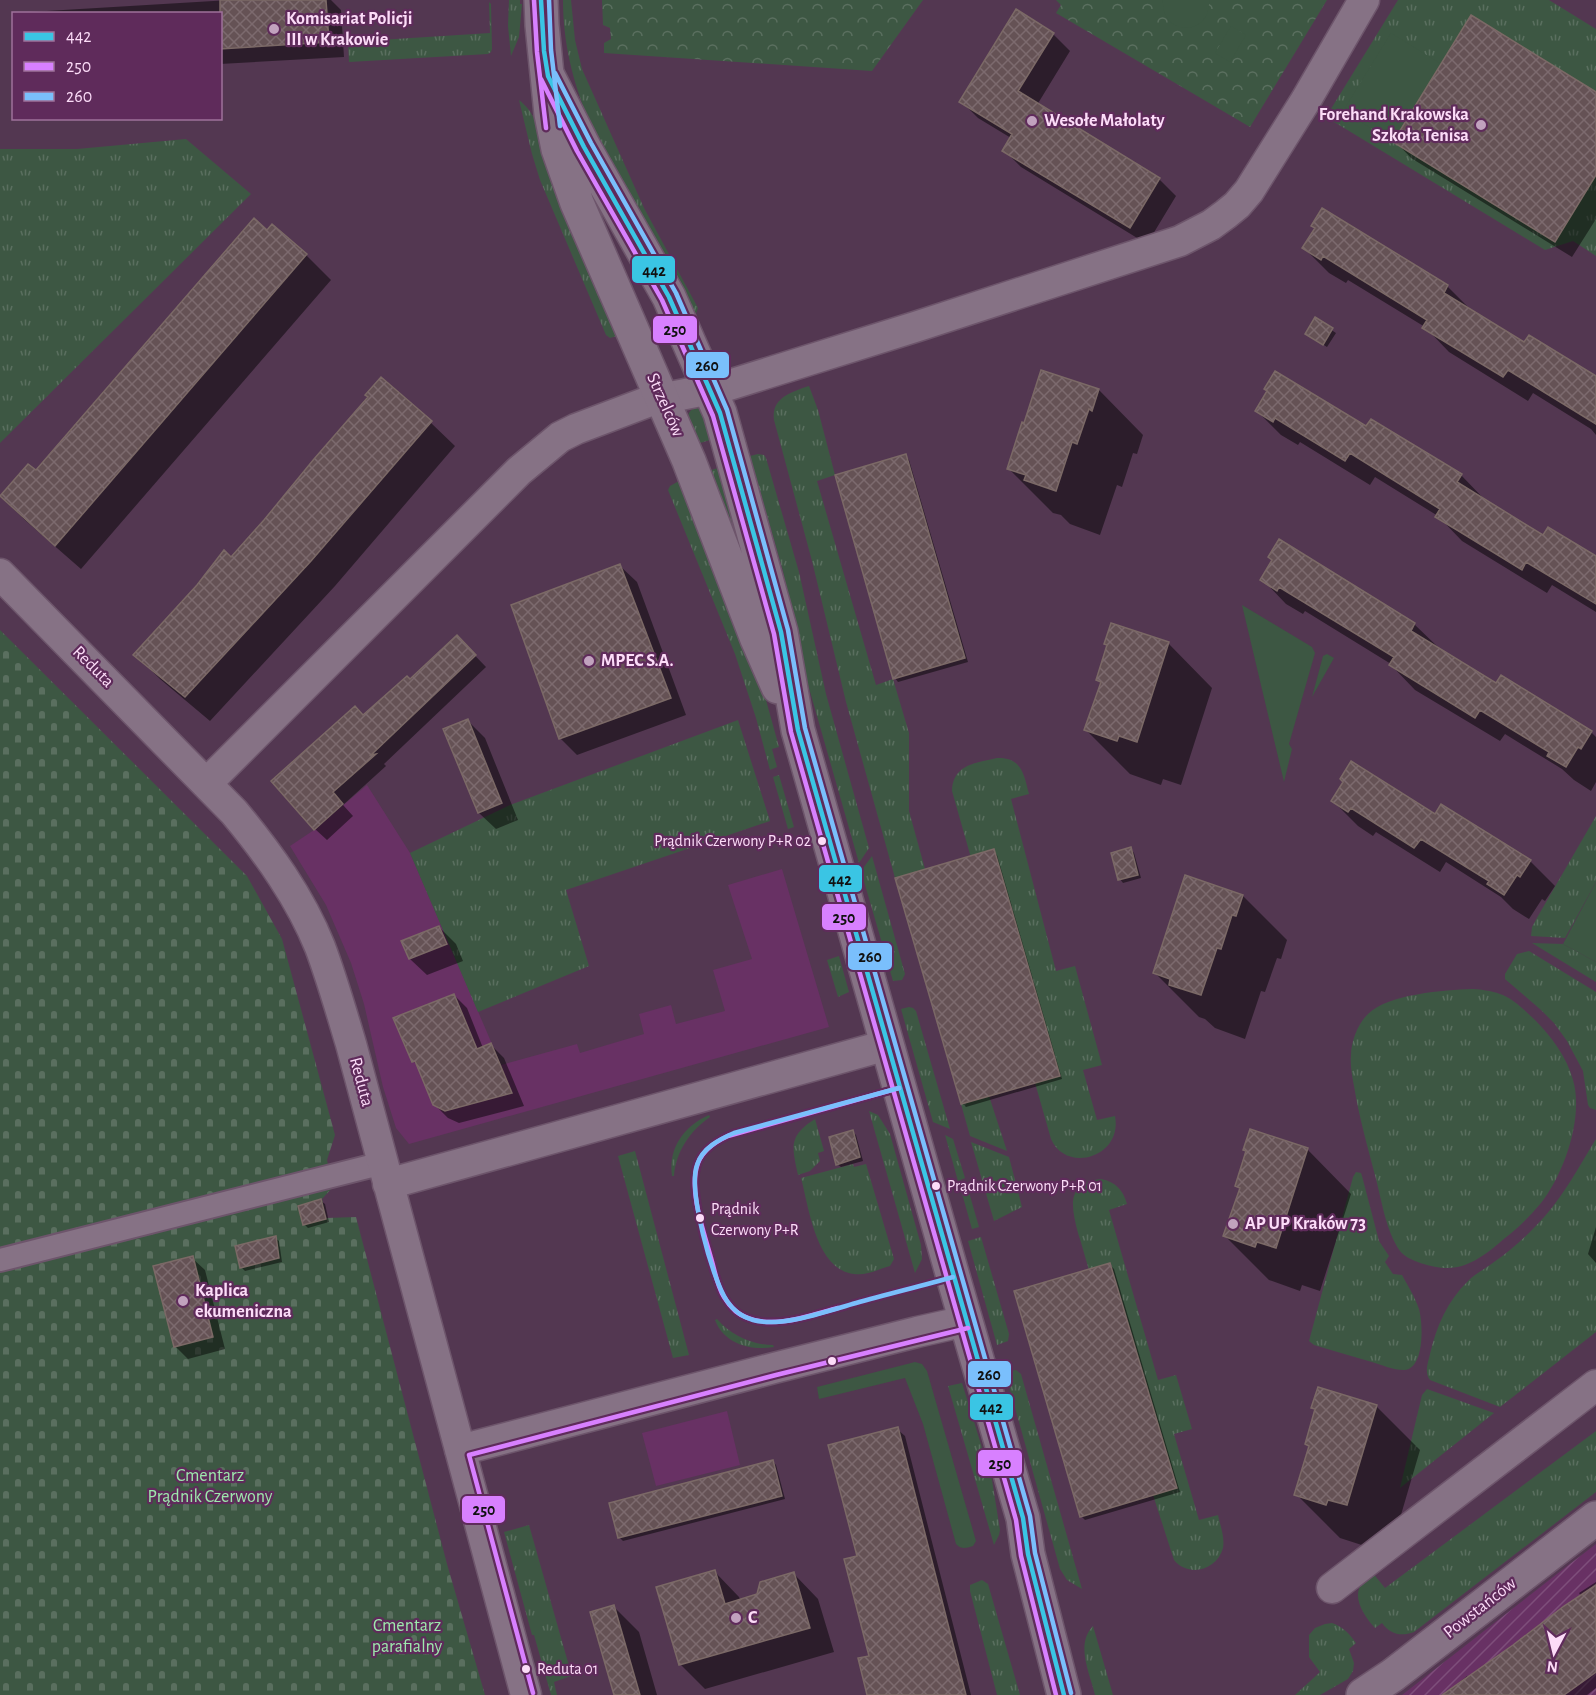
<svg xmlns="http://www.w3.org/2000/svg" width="1596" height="1695" viewBox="0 0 1596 1695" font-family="'Alegreya Sans',sans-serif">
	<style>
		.built { fill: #683164 }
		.industrial { fill: url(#industrial-furrows) }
		.grass { fill: url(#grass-tufts) }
		.cemetery { fill: url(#cemetery-stones) }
		.park { fill: url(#park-crowns) }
		.garden { fill: #3d5743 }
		.shadow { fill: #0007 }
		.building { fill: url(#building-cross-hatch); stroke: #7b6966; stroke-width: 1.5 }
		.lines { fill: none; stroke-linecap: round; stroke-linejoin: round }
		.pedestrian-casing { stroke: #6d556b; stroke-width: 26 }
		.minor-casing { stroke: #6d556b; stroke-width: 33 }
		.tertiary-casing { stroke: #6d556b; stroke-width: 36 }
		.pedestrian { stroke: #867285; stroke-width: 22 }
		.minor { stroke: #867285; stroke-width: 30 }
		.tertiary { stroke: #867285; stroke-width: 33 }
		.bus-1-casing { stroke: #5f2b5b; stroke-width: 9 }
		.bus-2-casing { stroke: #5f2b5b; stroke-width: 9 }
		.bus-3-casing { stroke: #5f2b5b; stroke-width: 9 }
		.bus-1 { stroke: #3ac5e4; stroke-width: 4.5 }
		.bus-2 { stroke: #d880ff; stroke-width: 4.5 }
		.bus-3 { stroke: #7abffc; stroke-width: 4.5 }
		.poi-dot { fill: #c1a2be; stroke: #5f2b5b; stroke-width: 2 }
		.bus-dot { fill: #fcdcf8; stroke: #5f2b5b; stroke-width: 2 }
		.labels { text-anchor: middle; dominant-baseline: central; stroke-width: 4.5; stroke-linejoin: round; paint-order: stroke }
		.bus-label { font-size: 16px; fill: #fcdcf8; stroke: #5f2b5b; text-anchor: start }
		.poi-label { font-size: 18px; font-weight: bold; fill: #fcdcf8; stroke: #5f2b5b; text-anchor: start }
		.street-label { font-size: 18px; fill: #fcdcf8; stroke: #5f2b5b }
		.park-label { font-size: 18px; fill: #9de9ac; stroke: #5f2b5b }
		.line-badge { stroke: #5f2b5b; stroke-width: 2 }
		.pale-badge-label { font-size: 16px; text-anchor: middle; font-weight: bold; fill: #111 }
	</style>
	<defs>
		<pattern id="industrial-furrows" width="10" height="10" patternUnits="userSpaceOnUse" patternTransform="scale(1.5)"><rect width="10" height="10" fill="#683164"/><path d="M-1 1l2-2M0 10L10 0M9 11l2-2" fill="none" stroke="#7e4e7b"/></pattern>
		<pattern id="grass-tufts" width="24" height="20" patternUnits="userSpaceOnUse" patternTransform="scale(1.5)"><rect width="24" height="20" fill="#3d5743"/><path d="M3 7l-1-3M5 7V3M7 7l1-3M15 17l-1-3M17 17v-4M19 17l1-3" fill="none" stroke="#5a6f5f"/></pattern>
		<pattern id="cemetery-stones" width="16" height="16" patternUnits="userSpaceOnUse" patternTransform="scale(1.5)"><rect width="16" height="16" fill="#3d5743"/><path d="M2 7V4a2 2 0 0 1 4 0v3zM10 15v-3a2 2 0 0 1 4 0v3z" fill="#5a6f5f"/></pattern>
		<pattern id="park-crowns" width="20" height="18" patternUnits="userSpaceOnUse" patternTransform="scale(1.5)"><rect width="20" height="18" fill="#3d5743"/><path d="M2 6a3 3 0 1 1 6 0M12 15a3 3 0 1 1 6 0" fill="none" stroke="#5a6f5f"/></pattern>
		<pattern id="building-cross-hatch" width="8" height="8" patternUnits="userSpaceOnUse" patternTransform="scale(1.5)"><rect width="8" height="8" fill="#655255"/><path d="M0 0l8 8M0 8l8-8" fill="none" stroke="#7c6a6e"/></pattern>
	</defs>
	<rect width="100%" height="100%" fill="#533751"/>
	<path class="built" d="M367 785 410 853 501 1065 577 1044 580 1053 644 1034 639 1014 671 1005 676 1024 725 1011 713 970 752 959 728 885 782 869 829 1027 409 1144 396 1128 383 1087 364 1004 351 963 326 905 290 846 314 830Z
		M727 1411 740 1465 656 1486 642 1433Z"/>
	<path class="industrial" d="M1596 1544V1695H1402L1562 1570Z"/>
	<path class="grass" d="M509 0H520V4H522L519 37 511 56 508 26Z
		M563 0H571L575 40 582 69 644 208 698 308 696 314 693 316 594 133C575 89 563 48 563 0Z
		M1398 0H1549L1596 29V92L1471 15 1555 241 1596 175V256L1573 241 1545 250 1326 117Z
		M489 2 491 4 492 49 491 52 488 54 349 62 348 42 490 33Z
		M519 100C533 111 536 122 541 139L538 140C556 208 589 272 617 336L610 338 606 335 540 180 532 154Z
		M186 139 251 194 0 443V149H77Z
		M809 386 818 410 835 475 817 481 876 685 893 679 909 733V811L925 869 895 878 846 702 812 561 774 420C771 398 791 392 809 386Z
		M696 407 703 410 713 439 697 444C692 432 679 415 696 407Z
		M758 454 764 455 766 458 799 572 826 694 869 848 859 863 803 667 783 571 750 456Z
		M721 467 736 530 732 528 708 471Z
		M679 481 761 682 779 747 772 749 777 767 770 770 756 718 735 654 668 490 670 486Z
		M738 720 770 821 566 890 589 966 478 1012 410 853 510 805Z
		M997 758C1022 757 1024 775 1029 794L1011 799 1056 971 1075 966 1102 1065 1083 1070 1097 1120 1115 1116C1123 1157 1066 1174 1051 1139L952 791C953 764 976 763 997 758Z
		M779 775 794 827 788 829 773 777Z
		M1596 816V882L1565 938 1531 936 1532 927 1538 916Z
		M872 856 905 974 902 980 893 981 861 871Z
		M1532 943 1563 944 1596 962V982Z
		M1529 951 1596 992V1110L1590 1108 1588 1105 1583 1071 1567 1041 1554 1023 1541 1010 1505 979V974L1517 954Z
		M839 956 849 992 838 997 827 960Z
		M1472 989C1504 991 1512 998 1535 1020 1551 1036 1567 1057 1573 1080 1584 1117 1564 1174 1541 1203 1530 1216 1518 1228 1505 1238 1489 1252 1469 1269 1446 1268 1434 1268 1407 1261 1400 1251 1386 1231 1382 1202 1376 1179 1368 1148 1359 1117 1354 1086 1352 1076 1350 1065 1351 1055 1351 1042 1358 1023 1368 1014 1388 994 1445 990 1472 989Z
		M909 1007 913 1008 916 1011 950 1129 933 1122 901 1009Z
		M989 1096 1007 1151 970 1136 961 1104Z
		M869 1111 878 1115 890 1134 921 1245 922 1259 915 1273Z
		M709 1115 710 1117C690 1131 676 1151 674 1176H672C668 1148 684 1126 709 1115Z
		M815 1119 824 1151 818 1153 820 1161 810 1171 798 1175C792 1147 788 1136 815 1119Z
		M945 1135 953 1139 965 1178 958 1181Z
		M1596 1139V1332L1500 1407 1430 1380C1424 1372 1428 1363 1430 1354 1436 1327 1448 1300 1468 1281 1476 1273 1485 1269 1494 1262 1513 1249 1530 1233 1545 1216 1565 1193 1580 1165 1596 1139Z
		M971 1142 1009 1157 1022 1207 994 1221Z
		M635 1151 689 1355 673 1358 618 1156Z
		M853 1164 854 1167 866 1164 894 1259 890 1266C879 1269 866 1276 854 1274 816 1270 809 1208 801 1178Z
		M1356 1172 1361 1173 1362 1176 1379 1241 1389 1256 1385 1262 1393 1274 1402 1275C1408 1286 1415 1297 1419 1309 1423 1323 1425 1369 1404 1370 1393 1370 1382 1365 1372 1362 1352 1356 1333 1351 1314 1345L1309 1341 1353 1177Z
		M1101 1179C1116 1182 1123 1190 1127 1204L1109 1210 1158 1380 1176 1375 1192 1429 1174 1434 1199 1520 1218 1515C1220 1525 1225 1537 1223 1548 1217 1570 1189 1578 1174 1560L1153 1495 1177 1488 1111 1264 1089 1270C1085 1257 1082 1245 1078 1233 1071 1206 1066 1183 1101 1179Z
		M968 1189 979 1227 972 1229 961 1190Z
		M981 1237 1009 1334 1008 1341 997 1345 968 1241Z
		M717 1319C731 1335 752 1345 773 1345L774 1347C751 1351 724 1344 715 1320Z
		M1016 1370 1021 1374 1082 1589 1067 1580 1060 1569 1005 1372Z
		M962 1383 992 1480 1000 1530 999 1535 994 1545 948 1386Z
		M1427 1389 1494 1413 1400 1488 1422 1395Z
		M1596 1431V1492L1414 1632C1401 1637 1390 1634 1382 1623L1375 1628C1365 1617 1351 1598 1362 1583 1364 1579 1369 1575 1372 1572L1385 1588Z
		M529 1525 571 1673V1676L554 1682 557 1695H551L534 1635H532L504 1532Z
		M982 1580 988 1584 1020 1695H997L970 1591V1585Z
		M1332 1623C1343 1627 1349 1633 1356 1643L1349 1649 1354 1663 1353 1671 1348 1679 1320 1695H1295L1320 1672 1309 1657V1635L1315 1628 1325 1624Z
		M1093 1626 1113 1695H1095C1090 1673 1075 1645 1093 1626Z"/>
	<path class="cemetery" d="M0 630 247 876 282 939 335 1135 327 1160 333 1187 322 1199 326 1218 356 1217 447 1564 485 1695H0Z"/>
	<path class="park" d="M602 0H923L872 71 604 53V43L611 39 610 28 603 25Z
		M1056 0H1327L1250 127 1056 13 1061 5Z"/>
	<path class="garden" d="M1163 0H1209C1211 37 1161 37 1163 0Z
		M1471 15 1596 92V175L1555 242 1343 111 1391 33 1441 64Z
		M1231 26 1246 35 1230 62 1215 53Z
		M1242 605 1312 647 1315 653 1289 744 1292 749 1284 782Z
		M1327 654 1334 658 1312 697 1323 656Z
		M1596 882V962L1563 944Z
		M915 1362 922 1364 927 1371 976 1541 973 1546C966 1548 962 1550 956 1544L923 1424 905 1378 819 1399 817 1387Z"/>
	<path class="shadow" d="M230 0H331L341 10 344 57 220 64V14H30V12Z
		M1016 11 1053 34 1070 51 1037 105 1159 179 1176 196 1147 244 1021 167 1004 150 1011 138 978 118 961 101Z
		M1596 94V219L1572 257 1411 158 1395 141Z
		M272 226 306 255 331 280 81 569 26 521 1 497 36 473Z
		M1313 226 1447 286 1472 311 1525 345 1596 377V435L1591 429 1533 393 1528 401 1449 352 1425 327 1348 280 1346 283 1329 273 1304 248 1316 229Z
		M1315 319 1336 333 1327 347 1307 334Z
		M1042 372 1099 390 1143 435 1137 454 1133 453 1122 487 1117 485 1100 535 1070 524 1061 515 1053 513 1008 468 1025 425Z
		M370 397 430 422 455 446 335 586 210 721 160 679 136 655 231 559Z
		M1257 411 1366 428 1461 475 1485 500 1543 537 1596 558V612L1552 585 1547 593 1462 541 1438 516 1375 477 1370 485 1300 442 1298 445 1281 435Z
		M906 456 909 460 968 662 898 682 895 678Z
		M620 566 637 582 686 715 577 755 560 738Z
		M1262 579 1414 624 1439 648 1496 685 1591 732 1596 737V782L1591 791 1574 780 1562 769 1505 734 1500 741 1415 690 1391 665V664L1305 611 1303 614 1286 604Z
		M457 637 486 667 384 764 386 766 343 805 353 816 327 840 315 829 364 716 410 681Z
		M1168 643 1212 688 1181 785 1163 779 1161 785 1130 774 1086 730 1102 684 1098 680 1108 647 1105 644Z
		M468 721 485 738 518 820 496 829 479 813Z
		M1333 801 1436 816 1530 861 1555 886 1545 901 1542 899 1529 919 1513 909 1501 897 1446 862 1440 872 1376 832 1373 836 1358 826Z
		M1131 849 1134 853 1141 878 1123 883 1120 879Z
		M993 851 997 855 1062 1079 966 1107 962 1103Z
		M1243 896 1287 940 1281 959 1277 958 1265 992 1261 991 1245 1039 1215 1028 1205 1019 1199 1017 1155 973Z
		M439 927 456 944 463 961 427 975 410 959Z
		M454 995 467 1008 483 1048 491 1045 504 1058 524 1106 459 1123 448 1118 434 1104 419 1066 413 1061Z
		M852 1132 856 1135 863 1161 841 1167 837 1164Z
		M1307 1149 1351 1194 1320 1291 1302 1285 1300 1291 1269 1280 1225 1236 1241 1190 1237 1186 1247 1153 1244 1150Z
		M321 1201 325 1204 329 1222 308 1228 304 1224Z
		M1596 1227V1263L1588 1254Z
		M275 1238 279 1241 282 1262 245 1271 241 1267Z
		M192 1258 205 1270 225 1349 188 1359 175 1346Z
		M1110 1265 1114 1269 1180 1492 1085 1520 1081 1516Z
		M1376 1406 1420 1450 1391 1549 1371 1548 1340 1538 1296 1494 1310 1448 1306 1444 1316 1411 1313 1408Z
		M897 1429 905 1436 971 1695H867L871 1657 858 1557Z
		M772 1461 776 1465 785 1499 623 1541 619 1537Z
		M715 1572 739 1597 741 1601 759 1596 794 1574 818 1599 834 1652 705 1689 680 1664Z
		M1596 1582V1688L1587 1695H1444L1467 1676 1469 1678 1581 1596 1579 1593Z
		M614 1607 639 1632 657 1695H615Z"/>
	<path class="building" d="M220 0H326L329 42 220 49Z
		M1016 9 1054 33 1018 91 1160 178 1130 228 1002 151 1012 134 959 102Z
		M1471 15 1596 92V175L1555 242 1393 142Z
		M1322 208 1448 285 1444 293 1524 342 1529 335 1596 376V424L1508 370 1503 377 1422 328 1427 320 1323 256 1321 260 1302 248 1315 228 1311 226Z
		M254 218 267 230 272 224 307 254 55 546 0 496 28 464 36 470Z
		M1315 317 1333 328 1323 345 1305 334Z
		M1041 370 1099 389 1092 411 1089 409 1077 444 1072 442 1056 491 1024 480 1026 475 1007 469 1022 422 1024 423Z
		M1275 371 1366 426 1371 419 1462 474 1457 482 1543 535 1548 527 1596 556V604L1526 562 1522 570 1457 530 1435 517 1440 509 1350 453 1345 461 1275 418 1273 422 1255 411 1267 391 1264 389Z
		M381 377 432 421 311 561 185 697 133 655 197 585 224 550 231 557 264 520 314 459 368 397 365 395Z
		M906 454 965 658 893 679 835 475Z
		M1279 539 1415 623 1411 631 1496 683 1501 675 1592 731 1581 749 1578 747 1566 767 1547 756 1549 752 1480 710 1475 718 1389 665 1394 657 1279 587 1277 591 1260 580 1272 560 1268 557Z
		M620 564 671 698 559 739 511 605Z
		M1111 623 1169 642 1137 742 1119 736 1117 741 1084 730 1101 682 1096 680 1107 645 1104 644Z
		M457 635 476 655 371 755 376 754 333 792 343 804 314 830 271 781 355 706 363 715 407 676 410 679Z
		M468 719 502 803 478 813 443 729Z
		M1351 761 1435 814 1441 804 1531 860 1520 877 1517 875 1504 895 1487 884 1489 881 1421 839 1414 848 1351 808 1348 812 1331 801 1343 782 1340 779Z
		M1131 847 1138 875 1118 880 1111 853Z
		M994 849 1060 1076 961 1104 895 878Z
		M1185 875 1243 895 1236 916 1232 915 1221 949 1217 948 1201 995 1169 985 1170 979 1153 973Z
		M439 926 447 944 409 959 401 941Z
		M454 994 477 1049 491 1043 512 1093 445 1111 433 1105 415 1061 412 1062 393 1018Z
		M1250 1129 1308 1148 1276 1248 1257 1242 1255 1247 1223 1236 1240 1188 1235 1186 1246 1151 1243 1150Z
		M853 1130 860 1157 836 1165 829 1137Z
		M321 1199 326 1219 303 1225 298 1206Z
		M276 1236 279 1258 240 1268 235 1246Z
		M193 1256 213 1337 174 1347 153 1266Z
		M1110 1263 1177 1488 1080 1517 1014 1291Z
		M1318 1387 1377 1405 1347 1505 1328 1500 1326 1505 1294 1495 1309 1446 1305 1444 1315 1409 1311 1408Z
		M898 1427 952 1640 966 1695H867L858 1658 869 1656 844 1559 857 1556 828 1445Z
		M773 1460 782 1496 618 1538 609 1503Z
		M715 1570 725 1604 757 1594 760 1582 794 1572 810 1628 679 1665 656 1587Z
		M1596 1585V1672L1564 1695H1442L1513 1645 1564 1606Z
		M614 1605 640 1695H614L590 1612Z"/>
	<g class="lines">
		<g class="pedestrian-casing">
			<path id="pedestrian" d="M0 1260 383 1163"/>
		</g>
		<g class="minor-casing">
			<path id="minor" d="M0 574 234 812C268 853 300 897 320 947 332 979 341 1011 351 1044L526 1695
				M207 783 519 471 560 437 576 429 650 401 726 386 915 327 1180 241 1211 225 1226 214 1237 205 1249 191 1306 100 1364 0
				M388 1184 887 1045
				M460 1450 774 1368 917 1332 966 1321
				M1332 1588 1596 1385"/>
		</g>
		<g class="tertiary-casing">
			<path id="tertiary" d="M541 0 542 25 551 114 558 149 577 203 689 461 757 639 778 687
				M548 76 584 147 669 297 720 413 781 632 798 730 952 1273 1023 1518 1028 1554 1064 1695
				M1363 1695 1393 1675 1596 1518"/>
		</g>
		<use href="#pedestrian" class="pedestrian"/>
		<use href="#minor" class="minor"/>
		<use href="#tertiary" class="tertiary"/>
		<g class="bus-1-casing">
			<path id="bus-1" d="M541 0 544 51 548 76 584 147 669 297 720 413 781 632 798 730 1023 1518 1028 1554 1064 1695"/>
		</g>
		<g class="bus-2-casing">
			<path id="bus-2" d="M534 0 537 52 546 128
				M541 79 577 151 662 300 713 416 774 634 791 732 1016 1520 1021 1556 1056 1695
				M838 1308C811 1315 776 1329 748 1318 738 1315 730 1307 724 1297 717 1286 715 1271 711 1258 704 1232 688 1190 698 1163 703 1150 715 1142 728 1136L899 1088
				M533 1693 469 1455 776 1375 968 1328"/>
		</g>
		<g class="bus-3-casing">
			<path id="bus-3" d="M549 0 551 50 560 126
				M555 73 591 143 676 293 727 410 788 630 805 728 1030 1516 1035 1553 1071 1693
				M899 1088 734 1133C720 1139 702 1148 697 1165 688 1190 712 1279 727 1301 733 1310 742 1317 753 1320 782 1328 827 1311 856 1303 888 1294 921 1286 953 1277"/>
		</g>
		<use href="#bus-1" class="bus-1"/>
		<use href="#bus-2" class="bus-2"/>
		<use href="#bus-3" class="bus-3"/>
	</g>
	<g class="poi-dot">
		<circle cx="274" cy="29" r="6"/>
		<circle cx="1032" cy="121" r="6"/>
		<circle cx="1481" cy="125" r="6"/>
		<circle cx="589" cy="661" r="6"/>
		<circle cx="1233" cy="1224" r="6"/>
		<circle cx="183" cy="1301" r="6"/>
		<circle cx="736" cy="1618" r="6"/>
	</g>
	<g class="bus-dot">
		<circle cx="822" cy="841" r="5"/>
		<circle cx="936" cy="1186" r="5"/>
		<circle cx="700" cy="1218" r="5"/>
		<circle cx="832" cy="1361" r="5"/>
		<circle cx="526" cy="1669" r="5"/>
	</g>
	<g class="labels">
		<g class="bus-label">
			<text x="811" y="841" text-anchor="end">Prądnik Czerwony P+R 02</text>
			<text x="947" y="1186">Prądnik Czerwony P+R 01</text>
			<text x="711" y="1209">Prądnik<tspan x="711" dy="21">Czerwony P+R</tspan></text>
			<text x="537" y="1669">Reduta 01</text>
		</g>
		<g class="poi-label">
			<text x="286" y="19">Komisariat Policji<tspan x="286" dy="21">III w Krakowie</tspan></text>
			<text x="1469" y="115" text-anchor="end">Forehand Krakowska<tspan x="1469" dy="21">Szkoła Tenisa</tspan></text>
			<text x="1044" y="121">Wesołe Małolaty</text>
			<text x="601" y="661">MPEC S.A.</text>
			<text x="1245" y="1224">AP UP Kraków 73</text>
			<text x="195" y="1291">Kaplica<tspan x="195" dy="21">ekumeniczna</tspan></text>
			<text x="748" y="1618">C</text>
		</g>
		<g class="street-label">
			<text transform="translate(665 405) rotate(66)">Strzelców</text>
			<text transform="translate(93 667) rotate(45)">Reduta</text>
			<text transform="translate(361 1082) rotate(75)">Reduta</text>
			<text transform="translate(1480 1608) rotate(-38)">Powstańców</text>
		</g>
		<g class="park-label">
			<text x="210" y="1476">Cmentarz<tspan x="210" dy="21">Prądnik Czerwony</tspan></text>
			<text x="407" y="1626">Cmentarz<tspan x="407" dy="21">parafialny</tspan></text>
		</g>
	</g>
	<g class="line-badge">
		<rect x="631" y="255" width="45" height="29" rx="6" fill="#3ac5e4"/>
		<rect x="652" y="315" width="46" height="29" rx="6" fill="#d880ff"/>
		<rect x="685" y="351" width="45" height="28" rx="6" fill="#7abffc"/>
		<rect x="818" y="864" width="45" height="29" rx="6" fill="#3ac5e4"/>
		<rect x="821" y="903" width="46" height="28" rx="6" fill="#d880ff"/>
		<rect x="847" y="942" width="46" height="29" rx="6" fill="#7abffc"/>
		<rect x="967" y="1360" width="45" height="28" rx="6" fill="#7abffc"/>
		<rect x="969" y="1393" width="45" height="28" rx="6" fill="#3ac5e4"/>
		<rect x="977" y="1449" width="46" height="28" rx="6" fill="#d880ff"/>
		<rect x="461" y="1495" width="45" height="29" rx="6" fill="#d880ff"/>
	</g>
	<g class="pale-badge-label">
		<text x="654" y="276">442</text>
		<text x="675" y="335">250</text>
		<text x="707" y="371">260</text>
		<text x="840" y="885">442</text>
		<text x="844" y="923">250</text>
		<text x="870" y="962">260</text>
		<text x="989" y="1380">260</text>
		<text x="991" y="1413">442</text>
		<text x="1000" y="1469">250</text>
		<text x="484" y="1515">250</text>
	</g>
	<rect x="12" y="12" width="210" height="108" fill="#5f2b5b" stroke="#9e729a" stroke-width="1.5"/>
	<rect x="24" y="32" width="30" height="9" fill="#3ac5e4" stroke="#9e729a" stroke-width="1.5"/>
	<text x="66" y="42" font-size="18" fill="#fcdcf8">442</text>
	<rect x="24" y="62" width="30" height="9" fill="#d880ff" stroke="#9e729a" stroke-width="1.5"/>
	<text x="66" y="72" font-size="18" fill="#fcdcf8">250</text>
	<rect x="24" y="92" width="30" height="9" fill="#7abffc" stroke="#9e729a" stroke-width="1.5"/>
	<text x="66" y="102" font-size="18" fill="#fcdcf8">260</text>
	<g transform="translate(1554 1653) rotate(187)" stroke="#5f2b5b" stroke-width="4.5" paint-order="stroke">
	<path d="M0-4.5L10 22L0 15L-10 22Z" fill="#fcdcf8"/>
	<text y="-9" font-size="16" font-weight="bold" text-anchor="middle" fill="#fcdcf8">N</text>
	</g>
</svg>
